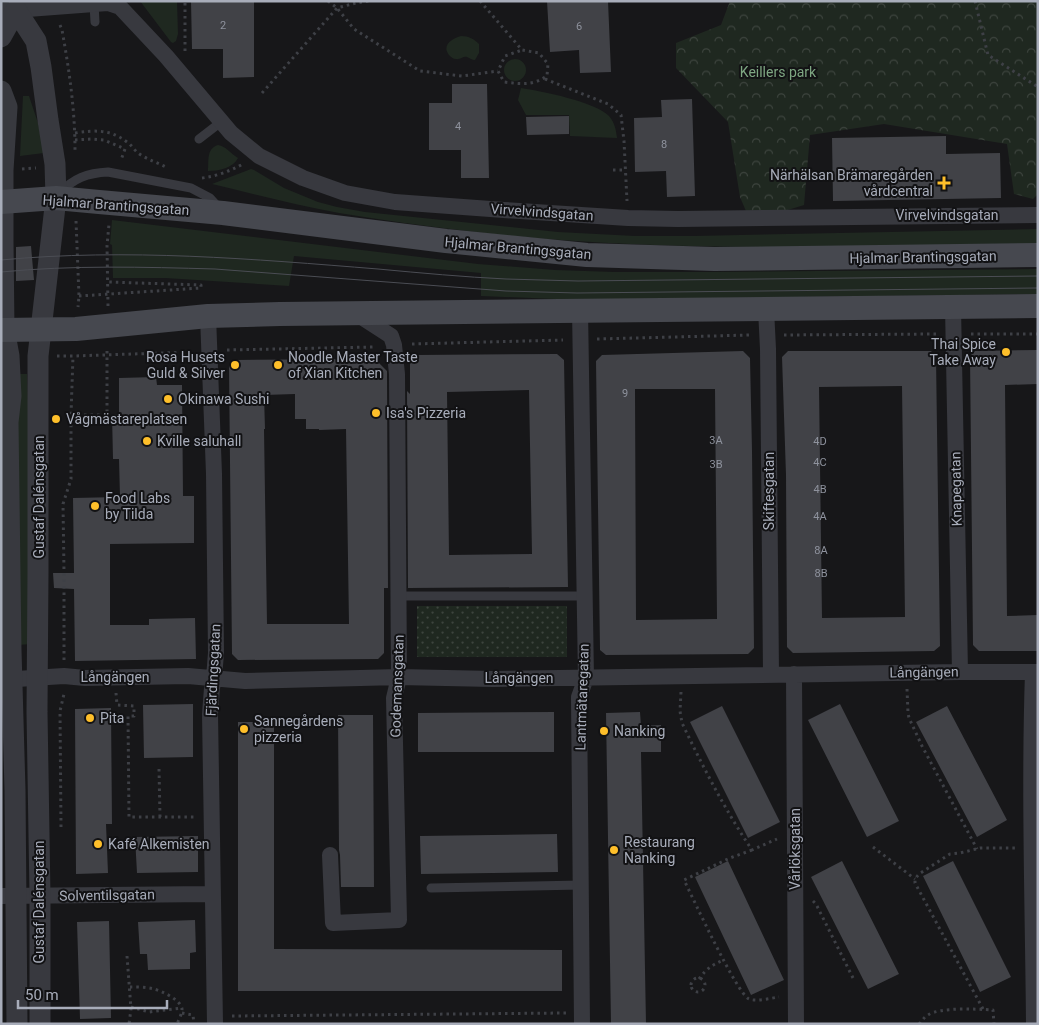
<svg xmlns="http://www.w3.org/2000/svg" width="1039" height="1025" viewBox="0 0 1039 1025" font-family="Roboto,sans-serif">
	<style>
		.grass { fill: #1f2820 }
		.forest { fill: url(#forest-crowns) }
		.park { fill: url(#park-dots) }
		.building { fill: #414247; fill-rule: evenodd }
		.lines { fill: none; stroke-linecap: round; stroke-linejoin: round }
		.path { stroke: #3e4046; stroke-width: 3; stroke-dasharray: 2.5 4; stroke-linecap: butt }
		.service { stroke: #38393f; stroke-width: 9 }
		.minor { stroke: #38393f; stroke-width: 16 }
		.tertiary { stroke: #38393f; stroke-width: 21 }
		.secondary { stroke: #46484f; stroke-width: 24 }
		.tram { stroke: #4b4d54; stroke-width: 1 }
		.poi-dot { fill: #febf2a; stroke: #121214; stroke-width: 2 }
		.labels { text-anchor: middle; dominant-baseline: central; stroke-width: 4; stroke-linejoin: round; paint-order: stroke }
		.number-label { font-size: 11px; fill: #8e929d }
		.park-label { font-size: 14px; fill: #7ea682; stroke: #121214 }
		.poi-label { font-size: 14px; fill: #a8adba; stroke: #121214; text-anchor: start }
		.street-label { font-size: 14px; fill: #a8adba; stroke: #121214 }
	</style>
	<defs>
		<pattern id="forest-crowns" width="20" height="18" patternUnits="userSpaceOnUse" patternTransform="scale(1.25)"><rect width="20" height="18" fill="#1f2820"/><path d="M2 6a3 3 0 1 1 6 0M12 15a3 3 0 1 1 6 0" fill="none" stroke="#3d443e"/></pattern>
		<pattern id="park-dots" width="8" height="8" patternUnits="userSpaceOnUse" patternTransform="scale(1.25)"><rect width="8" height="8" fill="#1f2820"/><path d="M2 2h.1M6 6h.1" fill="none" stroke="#3d443e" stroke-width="1.8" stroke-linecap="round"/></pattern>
	</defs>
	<rect width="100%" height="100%" fill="#171719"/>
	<path class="grass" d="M140 1H177L178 34 176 41 173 43 171 42Z
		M461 36C469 36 474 39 479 44V53L475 60C472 60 470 58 467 57 463 56 460 60 456 59 453 59 451 57 449 55 441 45 453 38 461 36Z
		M504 70a11 11 0 1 1 22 0a11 11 0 1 1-22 0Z
		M521 88C541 91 596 102 609 116 615 123 616 130 617 138L570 136 569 115H526L518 100Z
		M23 96H29L38 123 44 153 20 156Z
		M218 145C226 146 231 154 238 158 233 168 219 171 208 171 209 161 206 149 218 145Z
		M251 169 254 170 284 188 318 202 337 207 365 212 558 232 635 236H694L1038 229V244C848 246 656 254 467 231 424 226 381 220 339 213 296 205 254 194 212 184Z
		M112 220 478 264 555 270 614 272H703L1038 269V294L633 299H555L481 296V273L294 256 289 286 165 278H113L112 245 110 244Z
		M18 374H27L31 481V644L18 645Z"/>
	<path class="forest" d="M730 1H1038V194L1033 199 1014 194 1007 144 884 124 810 135 804 205 781 212 746 211 740 197 728 122 676 68V43L721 25Z"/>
	<path class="park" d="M417 606H567V657H417Z"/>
	<path class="building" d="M191 1H254V77L223 78V49H192Z
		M547 1H608L611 72 580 73 579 50 550 52Z
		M452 84H487L489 178H461V150H429V103H452Z
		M692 99 695 196 667 197 666 171 635 172 634 118 662 117 661 100Z
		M569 116V134L527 135 526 117Z
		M946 136V154L1000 153 1001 198 833 201 832 138Z
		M31 246 34 280 16 281V247Z
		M1038 350V384L1005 385 1007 616 1038 615V651H979L973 645 970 356 975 351Z
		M743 351 750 358 752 451 754 648 748 654 606 655 600 650 596 361 602 355ZM635 389H715L717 619 636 620Z
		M788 351H931L936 357 940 646 934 651 793 653 787 647 786 475 782 357ZM902 386 905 617 822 618 819 387Z
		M557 354 564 360 568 587 408 588 407 391 410 394V360L416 355ZM529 390 532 554 449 555 447 392Z
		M375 359 387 371V375L388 588H384V653L378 659 238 660 232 654 229 366 235 360ZM295 394V419H306V429H319V430L346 429 349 624H267L264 429H265L264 395Z
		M156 377 157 385H182L183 496H194V543L110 544V625H149V619L195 618 196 659 75 661 74 589 54 588 53 573H74L73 498 120 497 119 459H113L112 415 119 414V378Z
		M193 704V757L144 758 143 705Z
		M840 704 899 821 867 837 808 720Z
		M722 706 780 822 748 838 690 722Z
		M947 706 1007 820 977 837 916 722Z
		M111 708 112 824H106L108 873 76 874 75 709Z
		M554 712V752H418V713Z
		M640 712 641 726 661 725V752H641L646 1024H611L606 713Z
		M338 715H373L374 887H341L340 855 339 850Z
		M238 722H274V949L562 950V991H238Z
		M557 834 558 872 421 874 420 836Z
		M198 836V872L137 873 135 837Z
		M728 861 784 980 751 995 695 877Z
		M842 861 899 974 868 989 811 877Z
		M953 861 1011 977 980 992 923 876Z
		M195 920 196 952 190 953V969L148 970 147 954H140L138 922Z
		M109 921 111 1018 80 1019 77 922Z"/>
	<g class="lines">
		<path class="path" d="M328 1 337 8 354 29 420 71 462 76 498 71
			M480 1 522 50 539 53 548 64 547 76C532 86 521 84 504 82L498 71 505 56 522 50
			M975 1 988 55 1038 87
			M60 25 62 30C69 69 75 109 75 150
			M185 51V1
			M545 79 608 104 621 115 624 141 627 201
			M262 93 337 8 356 3 369 1
			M75 133C95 130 110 129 127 142 132 145 135 152 141 155 149 160 158 163 166 167
			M75 140 92 139 104 140 125 149 121 160
			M22 169 36 168
			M613 170H626
			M202 178C217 176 230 171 243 164
			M76 221 79 296 78 307
			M79 296 201 288V285L108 282
			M108 306 107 246 109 224
			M971 334H1038
			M784 335 938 334
			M597 339 750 335
			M412 344 563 340
			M227 350 373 347
			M57 356H73L193 352
			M71 415H107V347
			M64 660V572L63 504 71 479V415L73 356
			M907 689 908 713 909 718 922 746 977 849
			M681 692 680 711 682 723C703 767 725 810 752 850L777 839
			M116 693 117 705 134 706V716H128L129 817H194
			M159 769 160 817
			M61 827 60 711 64 694
			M873 847 915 879
			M752 850 730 858 684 880C693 898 737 994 749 999 757 1002 771 998 779 997
			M813 901 816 904 853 978
			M127 956 131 1009 129 1024
			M691 985a7 7 0 1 1 14 0a7 7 0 1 1-14 0Z
			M699 979C707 968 712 965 724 960
			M130 987C137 987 146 987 154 989 162 991 181 1000 182 1009 182 1014 179 1019 177 1024
			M131 1007 149 1012 182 1008
			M983 1009 915 883V879L919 874 950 854 960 853 980 848H1015
			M182 1013 193 1015 194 1024
			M232 1016 566 1013
			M919 1024C922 1021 924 1017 928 1015 940 1007 977 1009 993 1010L994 1024"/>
		<path class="service" d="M94 4 95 22
			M199 139 221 122
			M59 194C73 178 88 173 108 172L191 188 210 198 220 209
			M399 596H584
			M431 888 581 885"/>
		<path class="minor" d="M1 11 94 4 108 3 120 7 166 56 231 133 259 156 303 178 345 193 395 202 504 210 628 218 678 219 1038 215
			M953 307 960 672
			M766 309 768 349 771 674
			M580 310 586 678 579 697 582 1024
			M208 316 214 474 216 653 214 678 212 688 210 714 215 1024
			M1033 672C1029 789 1033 907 1034 1024
			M794 674 796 1024
			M1 680 64 676 85 678 188 676 245 681 399 677 493 679 960 672H1038
			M330 855 333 923 399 920 394 698 399 677 397 374 394 345 391 336 357 314
			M1 896 212 894"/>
		<path class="tertiary" d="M16 10 36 41 41 67 48 120 55 164 56 198 38 356V572L37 712 40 896V1024
			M1 37 16 10
			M1 91 7 107 3 170V241L4 329 9 356 11 396 8 422 11 650 15 790 17 1024"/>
		<path class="secondary" d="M1 202 56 198 99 202 223 213 446 241 587 255 714 259 1038 255
			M1 330 76 329 208 316 280 314 1038 306"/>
		<path class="tram" d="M1 260C127 248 253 259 378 269 421 273 464 277 506 279 530 280 554 280 578 281L1038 276
			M1 272C72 265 144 267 215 269L506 291 577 293 1038 288"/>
	</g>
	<g class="poi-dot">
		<path d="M941.5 175.5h5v5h5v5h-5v5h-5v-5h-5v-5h5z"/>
		<circle cx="1006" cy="352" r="5"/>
		<circle cx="235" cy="365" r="5"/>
		<circle cx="278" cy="365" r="5"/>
		<circle cx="168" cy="399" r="5"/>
		<circle cx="376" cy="413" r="5"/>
		<circle cx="56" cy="419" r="5"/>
		<circle cx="147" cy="441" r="5"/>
		<circle cx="95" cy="506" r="5"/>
		<circle cx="90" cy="718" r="5"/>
		<circle cx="244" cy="729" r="5"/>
		<circle cx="604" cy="731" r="5"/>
		<circle cx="98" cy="844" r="5"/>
		<circle cx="614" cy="850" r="5"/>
	</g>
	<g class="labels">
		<g class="number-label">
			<text x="223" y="25">2</text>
			<text x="579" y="26">6</text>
			<text x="458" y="126">4</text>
			<text x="664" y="144">8</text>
			<text x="625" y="393">9</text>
			<text x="716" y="440">3A</text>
			<text x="820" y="441">4D</text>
			<text x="820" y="462">4C</text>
			<text x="716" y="464">3B</text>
			<text x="820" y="489">4B</text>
			<text x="820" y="516">4A</text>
			<text x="821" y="550">8A</text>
			<text x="821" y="573">8B</text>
		</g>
		<g class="park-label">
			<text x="778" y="72">Keillers park</text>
		</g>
		<g class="poi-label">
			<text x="933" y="175" text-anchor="end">Närhälsan Brämaregården<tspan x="933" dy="16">vårdcentral</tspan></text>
			<text x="996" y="344" text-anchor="end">Thai Spice<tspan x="996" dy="16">Take Away</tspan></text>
			<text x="225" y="357" text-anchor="end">Rosa Husets<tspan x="225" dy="16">Guld &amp; Silver</tspan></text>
			<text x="288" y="357">Noodle Master Taste<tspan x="288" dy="16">of Xian Kitchen</tspan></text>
			<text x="178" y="399">Okinawa Sushi</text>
			<text x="386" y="413">Isa's Pizzeria</text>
			<text x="66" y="419">Vågmästareplatsen</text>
			<text x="157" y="441">Kville saluhall</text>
			<text x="105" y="498">Food Labs<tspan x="105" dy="16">by Tilda</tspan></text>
			<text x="100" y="718">Pita</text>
			<text x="254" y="721">Sannegårdens<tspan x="254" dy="16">pizzeria</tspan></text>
			<text x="614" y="731">Nanking</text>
			<text x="624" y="842">Restaurang<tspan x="624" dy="16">Nanking</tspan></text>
			<text x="108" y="844">Kafé Alkemisten</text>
		</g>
		<g class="street-label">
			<text transform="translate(116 205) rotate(4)">Hjalmar Brantingsgatan</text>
			<text transform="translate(542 212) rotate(4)">Virvelvindsgatan</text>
			<text x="947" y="215">Virvelvindsgatan</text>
			<text transform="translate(518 248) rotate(5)">Hjalmar Brantingsgatan</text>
			<text transform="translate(923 257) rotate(-1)">Hjalmar Brantingsgatan</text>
			<text transform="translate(956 489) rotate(-91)">Knapegatan</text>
			<text transform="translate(769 491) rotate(-90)">Skiftesgatan</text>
			<text transform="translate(39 497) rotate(-90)">Gustaf Dalénsgatan</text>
			<text transform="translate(213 670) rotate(-87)">Fjärdingsgatan</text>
			<text transform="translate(924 672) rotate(-1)">Långängen</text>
			<text x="115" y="677">Långängen</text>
			<text x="519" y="678">Långängen</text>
			<text transform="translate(397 686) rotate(-88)">Godemansgatan</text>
			<text transform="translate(582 697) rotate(-88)">Lantmätaregatan</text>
			<text transform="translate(795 849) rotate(-90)">Vårlöksgatan</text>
			<text transform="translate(107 895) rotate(-1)">Solventilsgatan</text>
			<text transform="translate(39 902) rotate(-90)">Gustaf Dalénsgatan</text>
		</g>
	</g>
	<rect width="1039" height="1025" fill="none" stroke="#a8adba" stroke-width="5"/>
	<path d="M18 1000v8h149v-8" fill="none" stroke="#a8adba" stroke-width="2.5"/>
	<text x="25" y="1000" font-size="15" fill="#a8adba" stroke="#121214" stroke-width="4" paint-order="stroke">50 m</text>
</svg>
